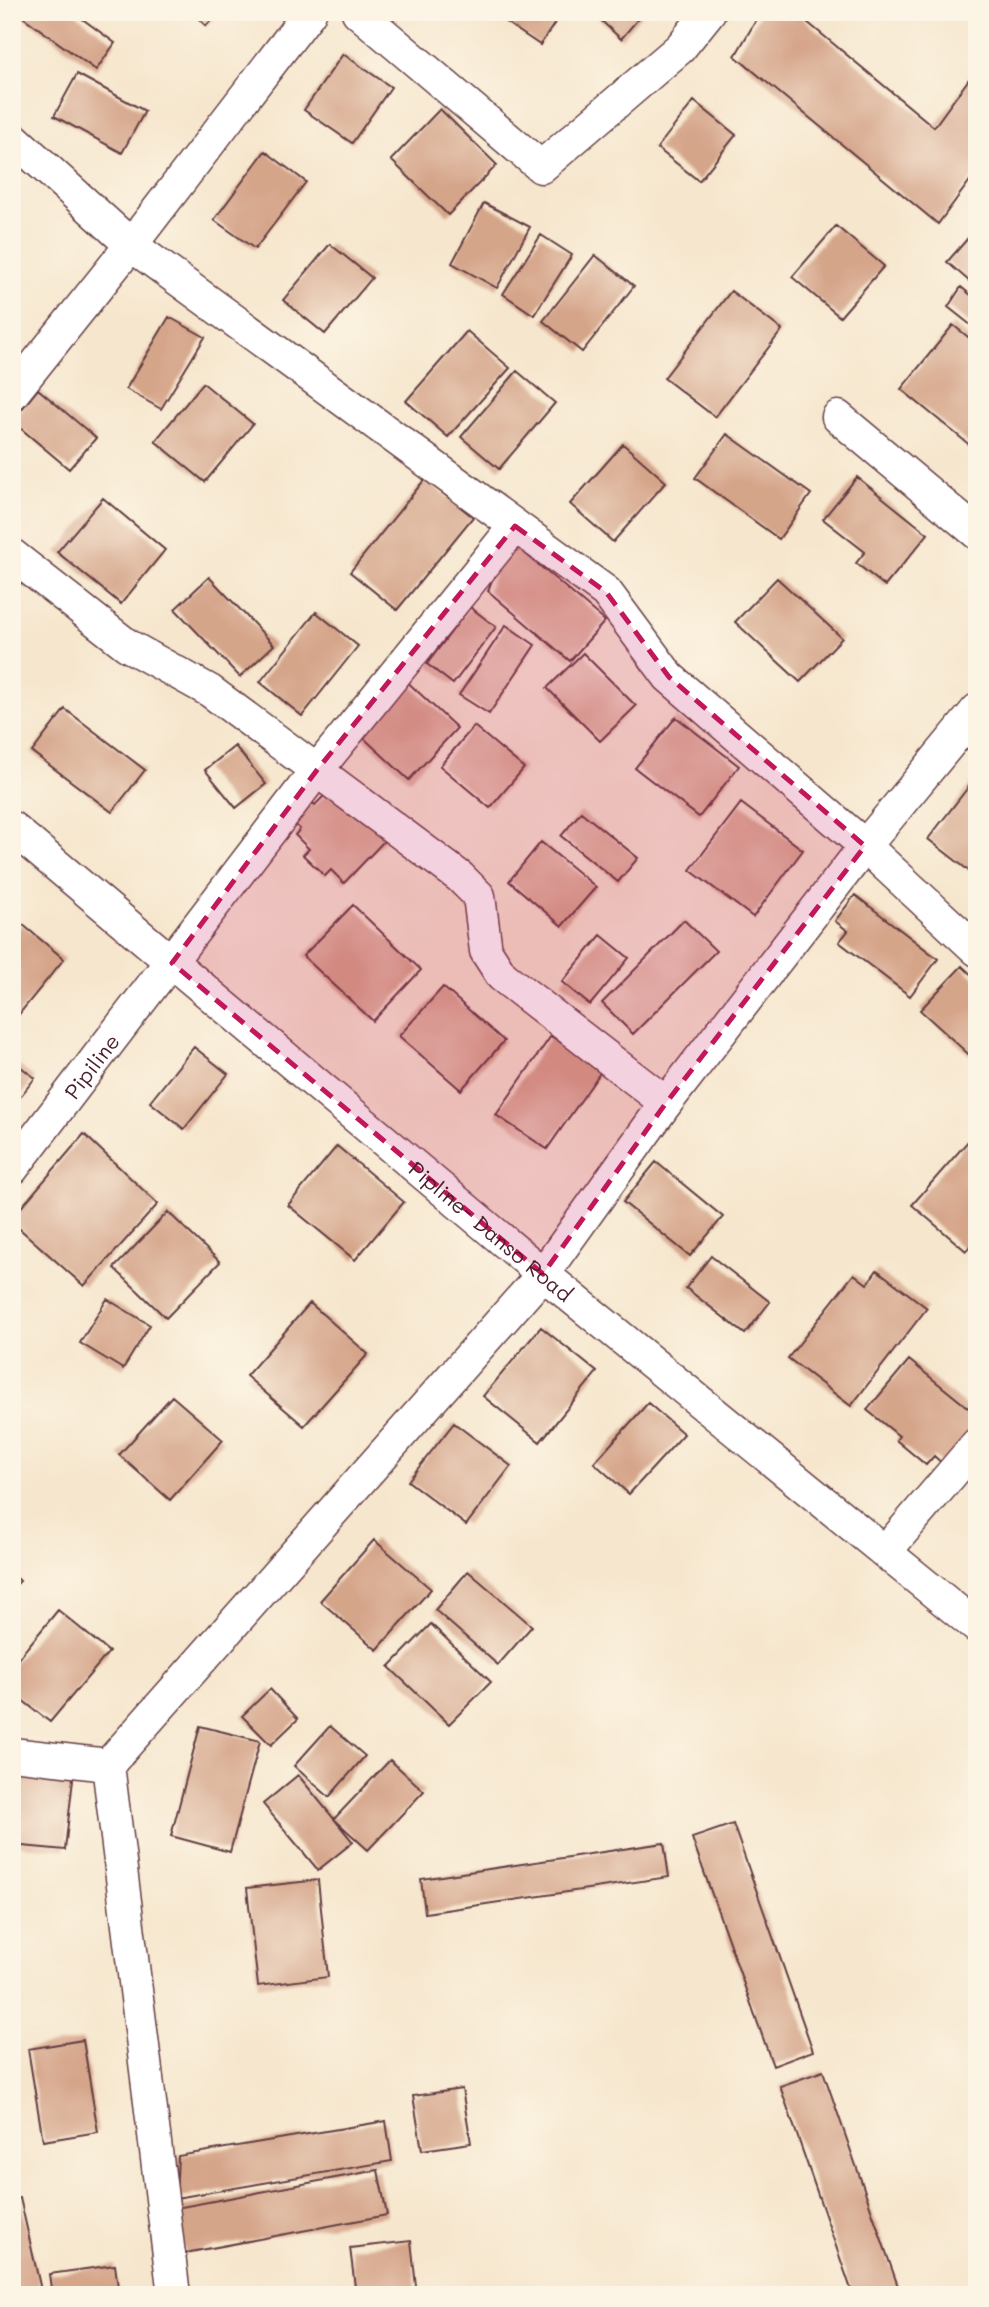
<svg xmlns="http://www.w3.org/2000/svg" width="989" height="2307" viewBox="0 0 989 2307" font-family="Mali,sans-serif">
	<style>
		.building { fill: #d5a58a }
		.lines { fill: none; stroke-linecap: round; stroke-linejoin: round }
		.minor-casing { stroke: #643d43; stroke-width: 35 }
		.minor { stroke: #fff; stroke-width: 32 }
		.marked { fill: #c2185b; fill-opacity: 0.2; stroke: #c2185b; stroke-width: 5; stroke-dasharray: 14 9; stroke-linejoin: round }
		.labels { text-anchor: middle; dominant-baseline: central; stroke-width: 5; stroke-linejoin: round; paint-order: stroke }
		.street-label { font-size: 21px; fill: #4a1f2b; stroke: #fcf5e5 }
	</style>
	<rect width="100%" height="100%" fill="#fcf5e5"/>
	<filter id="ink" filterUnits="userSpaceOnUse"><feTurbulence type="fractalNoise" baseFrequency=".0143" numOctaves="2"/><feDisplacementMap in="SourceGraphic" scale="14" xChannelSelector="R" yChannelSelector="G"/><feConvolveMatrix kernelMatrix="1 2 1 2 8 2 1 2 1" color-interpolation-filters="sRGB"/></filter>
	<filter id="wash" filterUnits="userSpaceOnUse"><feTurbulence type="fractalNoise" baseFrequency=".00686" numOctaves="4" result="noise"/><feDisplacementMap in="SourceGraphic" scale="28" xChannelSelector="R" yChannelSelector="G"/><feGaussianBlur stdDeviation="1.57" result="paint"/><feColorMatrix in="noise" values="0 0 0 0 0 0 0 0 0 0 0 0 0 0 0 0 0 1.4 0 .05"/><feComposite in="paint" operator="in"/></filter>
	<g filter="url(#wash)">
		<rect width="100%" height="100%" fill="#f6e6cd"/>
		<g id="blocks">
			<path class="building" d="M16 12H73L115 43 96 70Z
				M192 12H219L206 26Z
				M497 12H562L540 45 495 15Z
				M592 12H644L621 39Z
				M761 12H795L934 127 977 68V171L938 224 735 56Z
				M343 54 391 87 352 143 304 110Z
				M77 74 145 111 122 153 54 116Z
				M694 101 736 135 699 181 657 148Z
				M440 109 497 165 448 215 391 160Z
				M265 151 306 182 255 249 214 220Z
				M484 203 530 227 497 288 452 263Z
				M836 226 884 266 840 317 792 277Z
				M977 228V288L947 262Z
				M541 235 572 255 534 315 503 294Z
				M330 244 372 278 325 334 283 300Z
				M595 255 634 286 582 352 543 321Z
				M961 287 977 300V330L948 307Z
				M731 291 782 330 715 417 664 378Z
				M169 317 205 337 161 409 126 389Z
				M953 325 977 344V451L901 389Z
				M467 331 510 368 448 437 406 401Z
				M517 371 555 403 499 469 461 437Z
				M203 383 253 424 205 482 155 441Z
				M38 389 96 438 69 469 12 421Z
				M727 434 811 494 779 539 695 478Z
				M623 444 666 482 613 542 570 504Z
				M857 477 928 534 885 586 856 563 865 552 823 519Z
				M425 479 473 517 397 610 350 572Z
				M103 498 165 550 121 604 57 552Z
				M507 538 605 621 570 661 488 591Z
				M209 577 274 645 240 677 175 609Z
				M777 578 842 638 800 682 735 622Z
				M470 607 496 627 453 684 427 664Z
				M316 612 358 646 302 716 260 682Z
				M506 625 535 645 489 714 459 695Z
				M583 653 636 706 600 741 547 688Z
				M402 677 457 728 409 780 354 729Z
				M65 709 145 770 112 812 32 752Z
				M676 717 739 766 699 817 635 768Z
				M474 726 524 768 490 808 440 766Z
				M235 746 266 784 236 808 205 770Z
				M977 776V877L928 839Z
				M333 787 387 838 344 883 331 870 325 876 303 855 309 849 295 835 300 829 288 818 307 798 315 805Z
				M741 803 803 850 753 917 690 870Z
				M581 812 638 858 618 882 561 836Z
				M541 842 596 887 562 926 509 881Z
				M855 895 938 959 910 996 839 942 848 931 835 921Z
				M353 905 421 970 373 1021 303 956Z
				M684 920 716 951 633 1034 602 1003Z
				M22 924 64 959 12 1023V936Z
				M601 935 629 958 590 1005 562 982Z
				M962 966 977 980V1062L920 1010Z
				M443 987 504 1041 461 1090 399 1036Z
				M551 1036 602 1070 547 1149 496 1115Z
				M194 1047 228 1074 184 1129 150 1102Z
				M12 1060 35 1078 12 1107Z
				M84 1134 158 1204 84 1286 12 1222V1218Z
				M969 1140 977 1146V1238L966 1251 912 1205Z
				M337 1146 404 1202 355 1260 288 1205Z
				M656 1162 723 1217 690 1256 623 1202Z
				M168 1212 220 1262 166 1318 114 1268Z
				M711 1256 770 1302 745 1334 686 1288Z
				M877 1270 927 1308 851 1406 788 1358 854 1274 867 1284Z
				M107 1299 150 1325 123 1369 80 1343Z
				M310 1303 368 1354 304 1426 246 1376Z
				M541 1327 597 1372 540 1442 483 1396Z
				M909 1360 977 1415V1426L944 1465 934 1456 926 1465 896 1440 899 1436 867 1410Z
				M172 1396 223 1440 170 1500 119 1455Z
				M648 1403 684 1434 629 1494 594 1463Z
				M454 1423 511 1466 466 1525 408 1481Z
				M374 1540 431 1589 377 1650 320 1601Z
				M468 1571 532 1626 498 1665 435 1610Z
				M12 1573 20 1581 12 1589Z
				M58 1610 109 1652 50 1722 12 1692V1666Z
				M431 1624 491 1682 449 1724 389 1667Z
				M270 1689 298 1719 271 1745 242 1716Z
				M200 1726 260 1741 230 1852 171 1836Z
				M330 1726 365 1756 329 1797 294 1766Z
				M390 1760 424 1791 368 1850 334 1819Z
				M12 1763 74 1770 65 1850 12 1845Z
				M298 1775 353 1842 318 1870 263 1804Z
				M733 1824 813 2051 773 2066 692 1838Z
				M664 1843 669 1877 425 1913 421 1879Z
				M318 1880 328 1977 258 1986 247 1888Z
				M83 2040 98 2132 43 2141 28 2049Z
				M823 2071 901 2295H853L780 2086Z
				M462 2089 471 2143 422 2150 413 2096Z
				M386 2121 392 2161 176 2198 178 2156Z
				M378 2170 387 2215 185 2253 176 2208Z
				M20 2198 41 2290 12 2295V2200Z
				M411 2241 417 2295H356L350 2248Z
				M115 2265 119 2295H52L49 2274Z"/>
		</g>
	</g>
	<g filter="url(#ink)">
		<use href="#blocks" fill-opacity="0" stroke="#643d43" stroke-width="2"/>
		<g class="lines">
			<g class="minor-casing">
				<g id="minor">
					<path d="M358 12 541 167 680 48 709 12"/>
					<path d="M12 137 131 245 606 592 669 677 865 846 977 950"/>
					<path d="M12 394 131 245 310 12"/>
					<path d="M838 417 977 533"/>
					<path d="M12 555 127 645 210 691 460 877 479 896 486 951 502 976 666 1103"/>
					<path id="s1" d="M12 828 543 1274 977 1627"/>
					<path id="s2" d="M12 1169 317 770 515 526"/>
					<path d="M885 1552 977 1444"/>
					<path d="M12 1754 108 1765"/>
					<path d="M174 2295 108 1765 543 1274 666 1103 865 846 977 710"/>
				</g>
			</g>
			<use href="#minor" class="minor"/>
		</g>
	</g>
	<path class="marked" d="M515 526 606 592 669 677 865 846 666 1103 543 1274 172 963 317 770Z"/>
	<g class="labels">
		<g class="street-label">
			<text stroke="none"><textPath href="#s2" startOffset="130">Pipiline</textPath></text>
			<text stroke="none"><textPath href="#s1" startOffset="626">Pipline- Danso Road</textPath></text>
		</g>
	</g>
	<rect width="989" height="2307" fill="none" stroke="#fcf5e5" stroke-width="42"/>
</svg>
